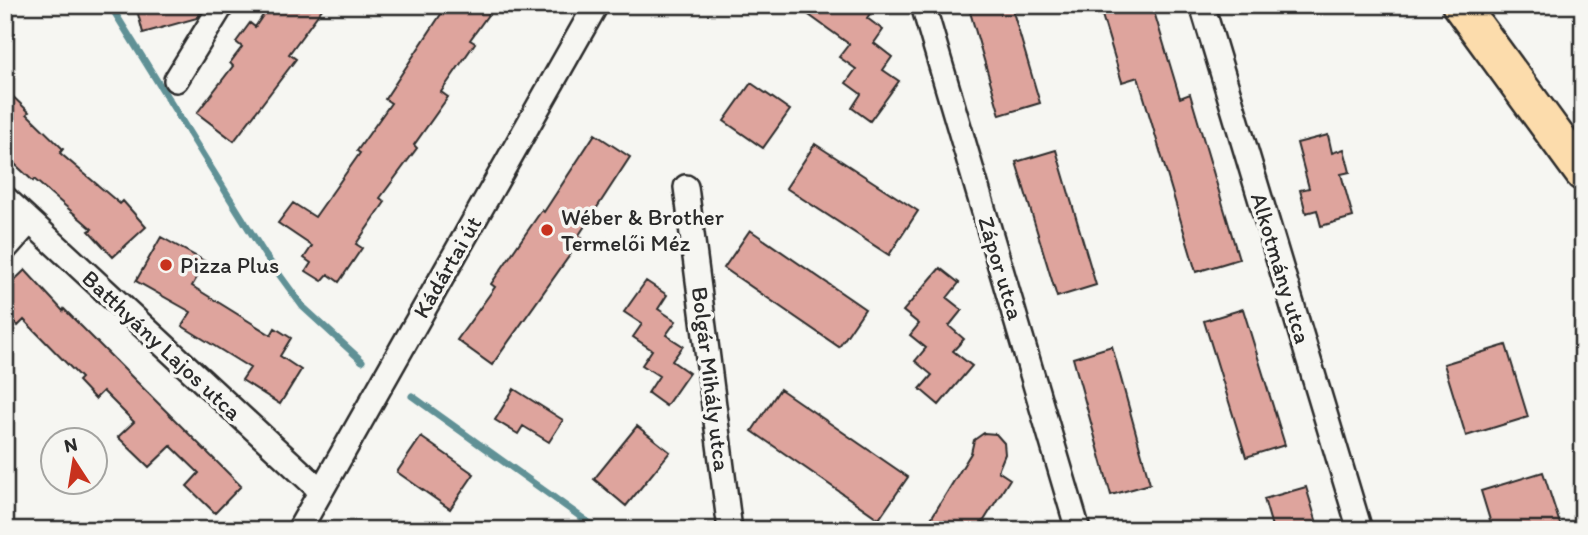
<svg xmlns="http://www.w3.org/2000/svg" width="1588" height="535" viewBox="0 0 1588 535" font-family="Itim,sans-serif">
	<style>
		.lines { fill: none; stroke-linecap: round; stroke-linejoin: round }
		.stream { stroke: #609196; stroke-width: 7 }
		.building { fill: #dea49d; stroke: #2b2b2b; stroke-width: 2 }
		.minor-casing { stroke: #2b2b2b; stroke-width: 28 }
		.primary-casing { stroke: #2b2b2b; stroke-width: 40 }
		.minor { stroke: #f6f6f2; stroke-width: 23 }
		.primary { stroke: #fcdcac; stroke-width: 35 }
		.poi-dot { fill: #c8321e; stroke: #f6f6f2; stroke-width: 2.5 }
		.labels { text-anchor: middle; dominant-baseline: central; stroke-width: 7; stroke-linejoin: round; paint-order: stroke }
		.poi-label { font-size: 23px; fill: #2b2b2b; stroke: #f6f6f2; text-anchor: start }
		.street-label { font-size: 23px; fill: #2b2b2b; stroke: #f6f6f2 }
	</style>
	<rect width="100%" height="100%" fill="#f6f6f2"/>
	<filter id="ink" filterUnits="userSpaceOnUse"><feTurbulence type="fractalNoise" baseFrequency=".0143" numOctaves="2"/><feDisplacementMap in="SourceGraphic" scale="14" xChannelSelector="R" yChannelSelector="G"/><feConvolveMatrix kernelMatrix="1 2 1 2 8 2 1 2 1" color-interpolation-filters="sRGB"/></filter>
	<g filter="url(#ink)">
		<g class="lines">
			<path class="stream" d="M110 5 265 255 303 307 362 361
				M412 396 599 530"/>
		</g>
		<path class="building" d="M157 5H205L197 18 143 33 137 10Z
			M270 5H325L289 54 296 59 234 141 197 113 233 66 230 63 242 47 236 42 250 23 255 27Z
			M447 5H495L470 40 475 43 441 92 448 97 414 145 417 148 380 198 385 202 356 244 362 248 339 282 328 274 322 281 306 271 311 263 304 258 312 246 278 223 293 203 315 217 360 153 357 151 391 103 385 99Z
			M795 5H876L867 18 883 30 874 43 892 57 883 70 899 81 870 121 852 108 861 94 846 83 856 69 839 57 849 44Z
			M968 5H1011L1040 103 1000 115Z
			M1099 5H1152L1180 98 1190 94 1239 259 1196 272 1138 77 1122 82Z
			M751 83 790 110 763 148 724 121Z
			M5 89 29 112 27 114 63 149 60 153 120 204 123 201 146 227 113 257 89 231 92 229 34 179 33 181 5 155Z
			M595 134 630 157 579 235 582 238 492 365 457 340 495 287 491 284 542 210 544 212Z
			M1328 135 1332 153 1344 149 1350 172 1341 174 1353 217 1321 226 1317 210 1306 213 1300 190 1309 188 1297 143Z
			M815 144 918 211 889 255 786 188Z
			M1056 150 1096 285 1057 297 1016 162Z
			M750 230 865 309 839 347 724 268Z
			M161 237 206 262 192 286 271 335 275 328 291 338 280 356 301 370 280 404 242 380 250 368 182 326 191 312 136 281Z
			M940 268 959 283 947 298 962 310 949 326 964 339 953 351 972 366 939 405 920 389 932 375 915 361 926 348 910 335 919 324 903 311Z
			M25 270 63 311 64 309 241 486 215 513 187 486 199 473 171 446 149 467 118 437 134 422 103 391 95 399 78 381 81 378 24 320 18 326 5 312V289Z
			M646 281 667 295 658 309 676 321 666 335 683 346 672 361 689 373 666 406 648 393 659 376 642 365 652 350 633 337 642 324 624 312Z
			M1243 309 1285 445 1246 457 1204 321Z
			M1506 345 1528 417 1466 436 1444 364Z
			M1112 346 1150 484 1111 495 1073 358Z
			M514 389 563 420 549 442 523 426 518 434 495 420Z
			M780 389 908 477 879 519 752 431Z
			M637 426 670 452 626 506 594 479Z
			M984 433 996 434 1004 443 1005 454 998 471 1010 479 978 530H924L971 453 974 440Z
			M421 437 474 474 450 509 397 472Z
			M1543 472 1562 530H1493L1481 491Z
			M1306 487 1319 530H1273L1264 499Z"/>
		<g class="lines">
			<g class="minor-casing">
				<path id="minor" d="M923 5 1078 530
					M1202 5 1360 530
					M176 80 222 5
					M686 187 730 530
					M5 198 320 490
					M5 249 29 222
					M299 530 596 5"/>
			</g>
			<g class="primary-casing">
				<path id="primary" d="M1460 5 1583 173"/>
			</g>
			<use href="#minor" class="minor"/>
			<use href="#primary" class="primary"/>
		</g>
	</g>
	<g class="poi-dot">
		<circle cx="547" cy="230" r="7"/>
		<circle cx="166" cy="265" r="7"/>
	</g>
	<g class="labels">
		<g class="poi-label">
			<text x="561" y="217">Wéber &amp; Brother<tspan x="561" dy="26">Termelői Méz</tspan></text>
			<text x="180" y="265">Pizza Plus</text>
		</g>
		<g class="street-label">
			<text transform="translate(447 267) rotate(-60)">Kádártai út</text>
			<text transform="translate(1001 268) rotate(73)">Zápor utca</text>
			<text transform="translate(1281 268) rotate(73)">Alkotmány utca</text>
			<text transform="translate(162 345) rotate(43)">Batthyány Lajos utca</text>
			<text transform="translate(711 379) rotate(83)">Bolgár Mihály utca</text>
		</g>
	</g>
	<rect width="1588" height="535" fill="none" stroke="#f6f6f2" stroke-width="28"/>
	<rect x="14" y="14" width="1560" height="507" fill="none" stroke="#2b2b2b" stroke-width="2.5" filter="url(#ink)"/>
	<g transform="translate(74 461) rotate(348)"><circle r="33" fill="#f6f6f2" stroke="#a5a5a2" stroke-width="2"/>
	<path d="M0-5L12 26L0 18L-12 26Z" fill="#c8321e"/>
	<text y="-10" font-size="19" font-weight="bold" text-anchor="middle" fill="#2b2b2b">N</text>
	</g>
</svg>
